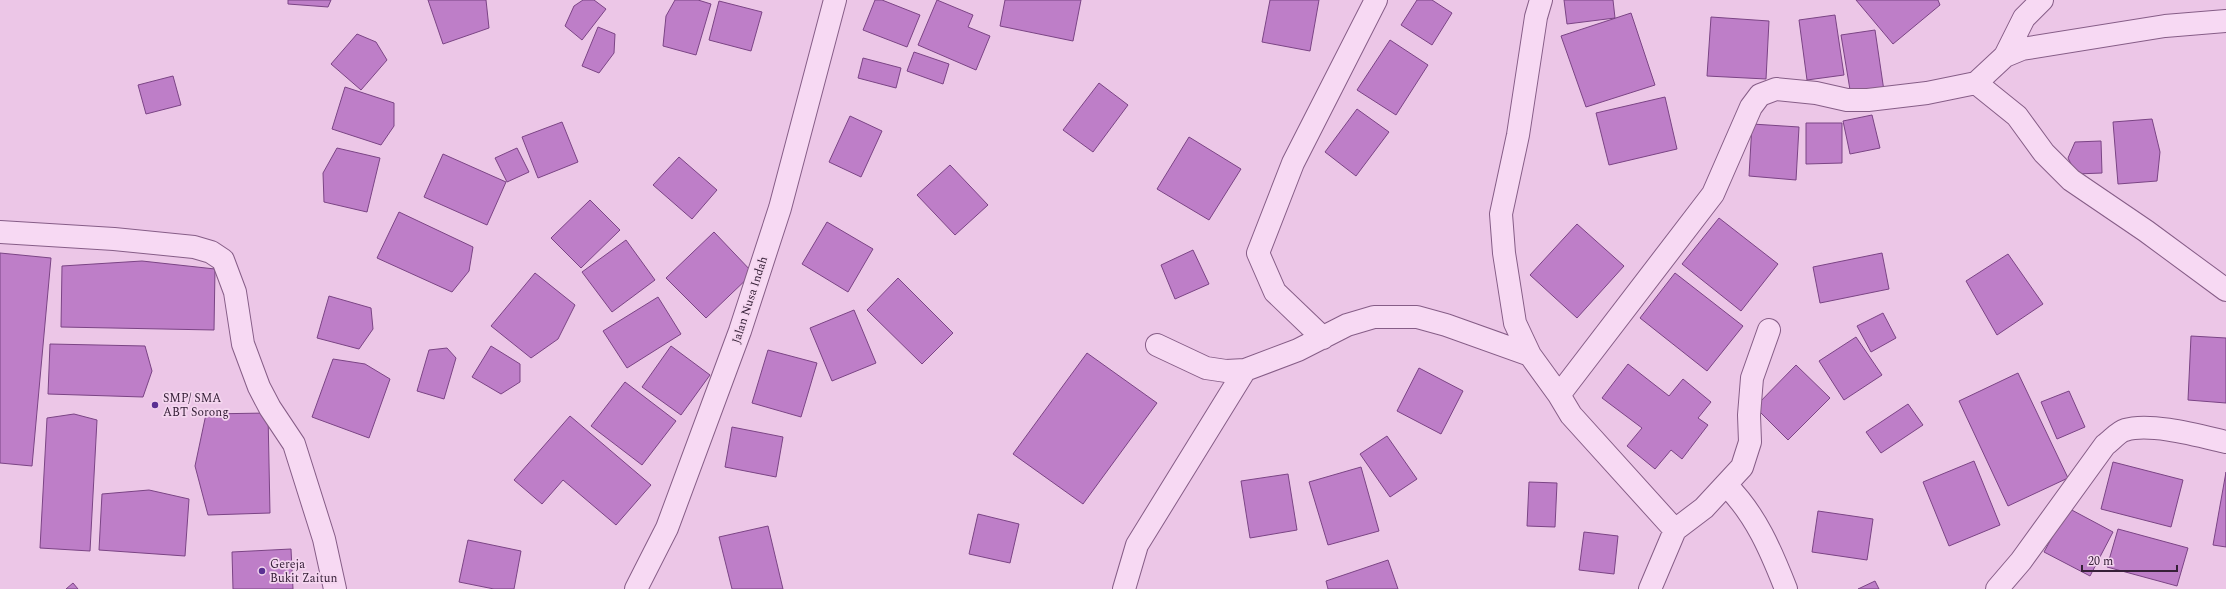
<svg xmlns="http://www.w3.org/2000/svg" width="2226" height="589" viewBox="0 0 2226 589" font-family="Spectral,serif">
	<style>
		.building { fill: #be7ec8; stroke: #7b4485 }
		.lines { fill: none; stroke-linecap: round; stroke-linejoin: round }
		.street-casing { stroke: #865d87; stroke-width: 24 }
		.street { stroke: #f7d9f3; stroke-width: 22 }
		.poi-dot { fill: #5b3093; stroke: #f4d5ef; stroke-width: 1.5 }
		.labels { text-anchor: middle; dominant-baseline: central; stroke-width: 3.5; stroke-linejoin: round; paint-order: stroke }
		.street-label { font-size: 12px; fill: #362038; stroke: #f4d5ef }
		.poi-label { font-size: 12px; fill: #362038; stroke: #f4d5ef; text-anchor: start }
	</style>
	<rect width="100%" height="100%" fill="#ecc6e7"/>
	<path class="building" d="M288 0H331L328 7 288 4Z
		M428 0H486L489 28 443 44Z
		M583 0H594L606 9 582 40 565 26 574 6Z
		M675 0H698L711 4 696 55 663 46 666 16Z
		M875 0H882L920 15 907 47 863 30Z
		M937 0 973 15 968 27 990 36 976 70 918 45Z
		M1005 0H1081L1073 41 1000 26Z
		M1270 0H1319L1310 51 1262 42Z
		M1417 0H1432L1452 13 1432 45 1401 25Z
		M1564 0H1613L1615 18 1567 24Z
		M1856 0H1938L1940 5 1893 44Z
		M719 1 762 12 751 51 709 40Z
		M1631 13 1655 85 1586 107 1561 36Z
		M1835 15 1844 75 1807 80 1799 20Z
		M1711 17 1769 21 1766 79 1707 76Z
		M598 27 615 34 614 53 599 73 582 66Z
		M1875 30 1884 91 1851 96 1841 35Z
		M357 34 376 42 387 60 361 90 331 64Z
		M1390 40 1428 65 1396 115 1357 90Z
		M914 52 949 64 943 84 907 71Z
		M863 58 901 68 896 88 858 78Z
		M173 76 181 105 146 114 138 85Z
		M1099 83 1128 105 1093 152 1063 130Z
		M345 87 394 103V126L381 145 332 129Z
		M1665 97 1677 149 1609 165 1596 113Z
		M1357 109 1389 132 1356 176 1325 152Z
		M1872 115 1880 148 1850 154 1843 121Z
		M850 116 882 131 861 177 829 162Z
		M2152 119 2160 152 2157 181 2118 184 2113 122Z
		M562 122 578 162 538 178 522 137Z
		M1806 123H1842V163L1806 164Z
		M1752 124 1799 127 1796 180 1749 176Z
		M1189 137 1241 169 1209 220 1157 189Z
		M2101 141 2102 173 2076 174 2068 158 2075 142Z
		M337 148 380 158 367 212 324 202 323 173Z
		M517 148 529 172 507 182 495 158Z
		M443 154 506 182 487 225 424 197Z
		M679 157 717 190 692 219 653 185Z
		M950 165 988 205 955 235 917 195Z
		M590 200 620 230 581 268 551 238Z
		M399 212 473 247 469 271 452 292 377 258Z
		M1719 218 1778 264 1741 311 1682 264Z
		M827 222 873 249 848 292 802 264Z
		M1577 224 1624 266 1577 318 1530 275Z
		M714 232 753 273 706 318 666 278Z
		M626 240 655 280 612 312 582 272Z
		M1193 250 1209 284 1175 299 1161 265Z
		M0 253 51 258 32 466 0 463Z
		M1882 253 1889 289 1820 303 1813 267Z
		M2008 254 2043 304 1997 335 1966 281Z
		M142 261 215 269 214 330 61 327 62 266Z
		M535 273 575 305 558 339 531 358 491 326Z
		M1675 273 1743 326 1707 371 1640 318Z
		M898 278 953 333 922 364 867 310Z
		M329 296 371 308 373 329 359 349 317 338Z
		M658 297 681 334 627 368 603 331Z
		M854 310 876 363 832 381 810 328Z
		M1883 313 1896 338 1871 352 1857 326Z
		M2191 336 2226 338V403L2188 400Z
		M1856 337 1882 375 1844 400 1819 361Z
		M50 344 145 346 152 371 143 397 48 394Z
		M491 346 520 364V382L501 394 472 377Z
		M671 346 710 375 681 415 642 387Z
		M447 348 456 358 444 399 417 391 429 350Z
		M768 350 817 363 801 417 752 403Z
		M1087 353 1157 403 1083 504 1013 454Z
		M333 359 365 364 390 379 369 438 312 417Z
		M1628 364 1669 396 1683 379 1711 402 1698 418 1708 425 1682 459 1671 450 1655 469 1627 446 1642 428 1602 398Z
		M1796 365 1830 398 1788 440 1755 407Z
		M1419 368 1463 391 1441 434 1397 411Z
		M2018 373 2068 478 2008 506 1959 401Z
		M625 382 676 421 642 465 591 426Z
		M2069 391 2085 427 2057 439 2041 402Z
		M1908 404 1923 425 1881 453 1866 432Z
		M268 413 270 513 208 515 195 466 206 414Z
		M74 414 97 420 90 551 40 548 47 418Z
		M570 416 651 485 616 525 563 480 542 504 514 480Z
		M732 427 783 437 776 477 725 467Z
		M1387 436 1417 479 1390 497 1360 454Z
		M1974 461 2000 525 1949 546 1923 482Z
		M2113 462 2183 480 2171 527 2101 509Z
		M1361 467 1379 531 1328 545 1309 482Z
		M2226 472V547L2213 545Z
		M1288 474 1297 530 1250 538 1241 481Z
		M1529 482 1557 483 1555 527 1527 526Z
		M149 490 189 499 185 556 99 550 102 494Z
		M2068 508 2113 532 2090 576 2044 552Z
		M1818 511 1873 519 1867 560 1812 552Z
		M978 514 1019 524 1010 563 969 554Z
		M768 526 783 589H732L719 537Z
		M2118 529 2188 548 2177 586 2107 567Z
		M1584 532 1618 536 1614 574 1579 570Z
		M468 540 521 551 514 589H494L459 582Z
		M291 549 293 589H233L232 552Z
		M1388 560 1398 589H1328L1326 581Z
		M1875 581 1879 589H1858Z
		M73 583 78 589H66Z"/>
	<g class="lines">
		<g class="street-casing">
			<path id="street" d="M1541 0 1536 17 1518 135 1501 214 1504 253 1515 323 1530 355 1559 395
				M2005 56 2024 18 2042 0
				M1976 83 2017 116 2044 153 2071 180 2146 231 2226 290
				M0 232 114 239 194 247 211 252 223 260 235 292 243 344 259 387 270 408 294 444 324 539 335 589
				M1323 338 1275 292 1258 253 1293 163 1376 0
				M1157 345 1206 368 1226 371 1245 370 1298 350 1347 325 1374 317H1417L1446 325 1530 355
				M1727 486C1756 515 1771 551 1786 589
				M1675 530 1571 415 1559 395 1713 194 1751 107 1760 95 1776 89 1816 93 1847 100H1868L1927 93 1976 83 2005 56 2022 49 2165 26 2226 21
				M636 589 667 528 740 331 780 208 835 0
				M1124 589 1137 545 1245 370
				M1650 589 1675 530 1704 508 1742 467 1750 442 1749 415 1752 378 1769 330
				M1997 589 2021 561 2105 445C2111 441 2118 432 2125 430 2150 422 2200 436 2226 442"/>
		</g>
		<use href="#street" class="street"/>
	</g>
	<g class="poi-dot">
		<circle cx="155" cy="405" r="4"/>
		<circle cx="262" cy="571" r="4"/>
	</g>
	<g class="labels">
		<g class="street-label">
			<text transform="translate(750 300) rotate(-72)">Jalan Nusa Indah</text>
		</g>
		<g class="poi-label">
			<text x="163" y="398">SMP/ SMA<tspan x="163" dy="14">ABT Sorong</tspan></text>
			<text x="270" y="564">Gereja<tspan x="270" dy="14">Bukit Zaitun</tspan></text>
		</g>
	</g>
	<path d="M2082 565v6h95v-6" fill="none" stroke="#362038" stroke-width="2"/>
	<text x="2088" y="565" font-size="12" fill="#362038" stroke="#f4d5ef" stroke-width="3" paint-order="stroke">20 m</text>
</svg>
